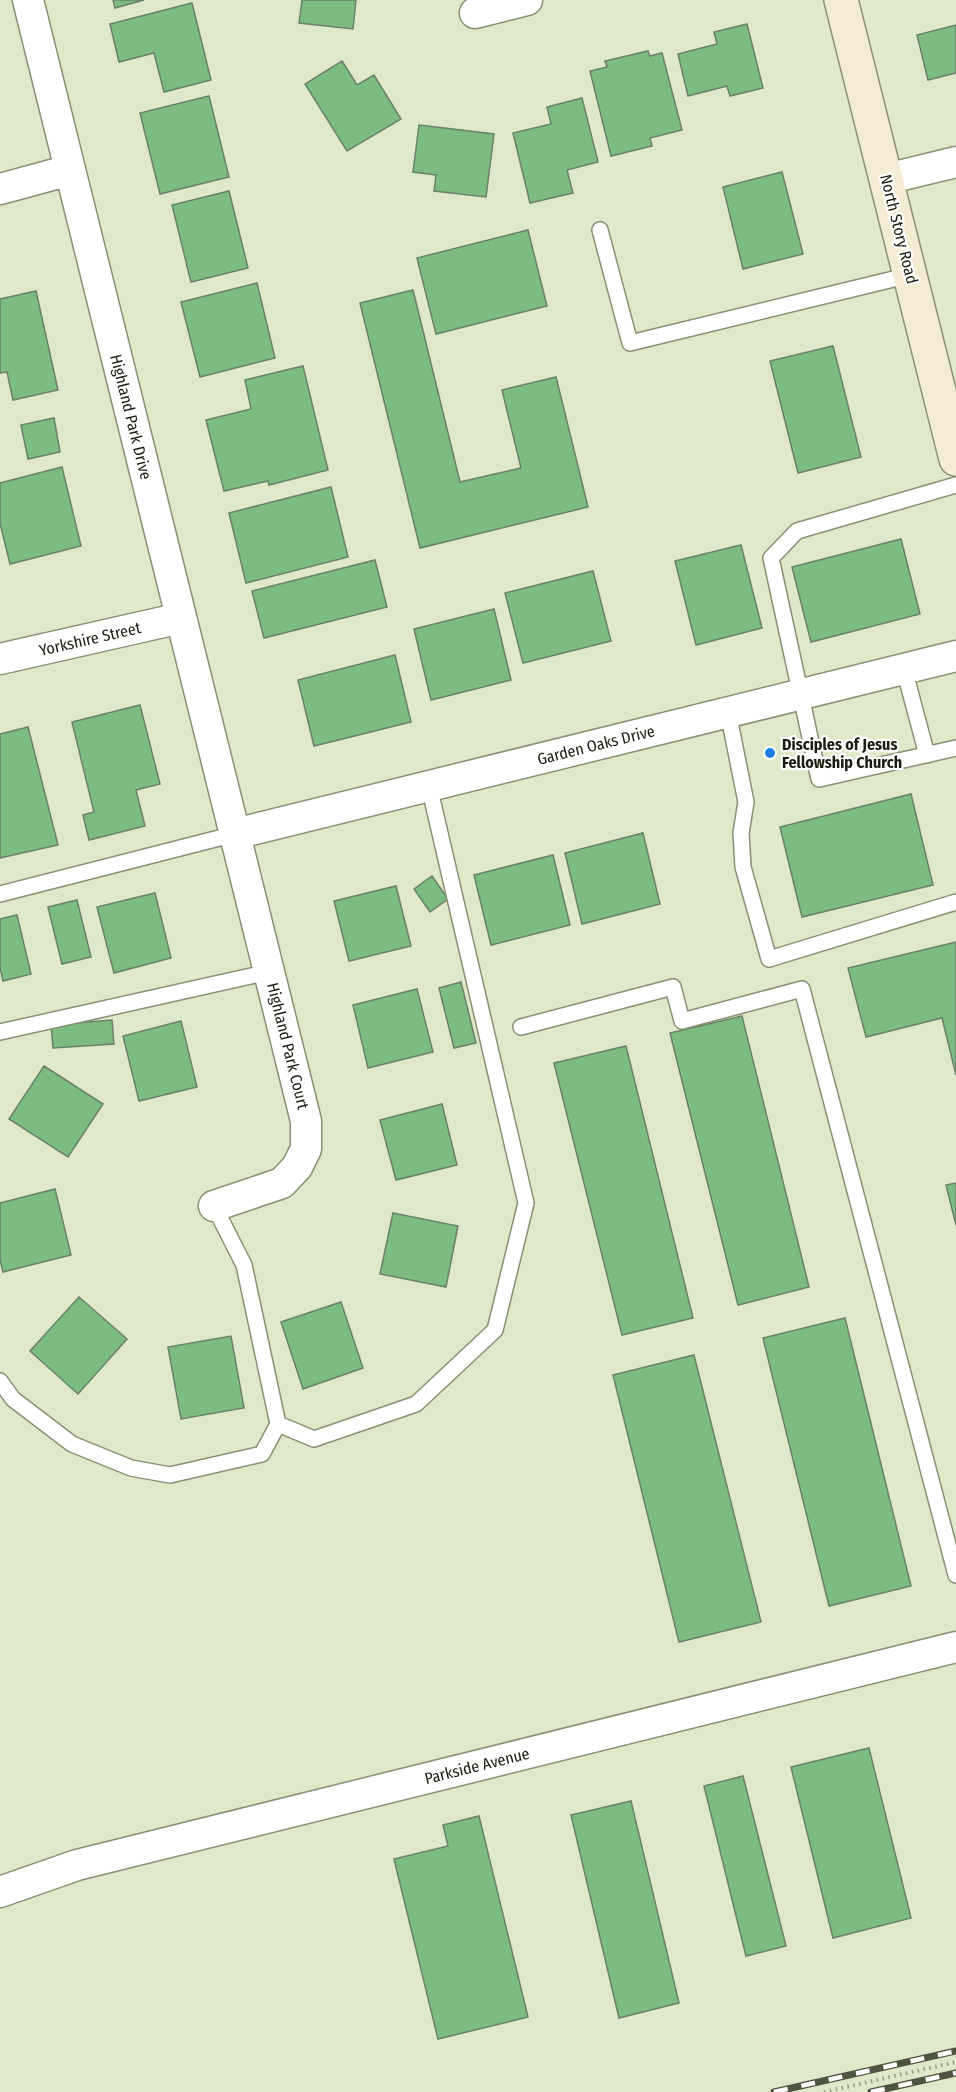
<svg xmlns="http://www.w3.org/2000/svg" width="956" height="2092" viewBox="0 0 956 2092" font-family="'Fira Sans Condensed',sans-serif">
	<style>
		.building { fill: #7cbc81; stroke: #69816a; stroke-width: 1.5 }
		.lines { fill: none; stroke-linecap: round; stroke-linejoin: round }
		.service-casing { stroke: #899073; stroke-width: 18 }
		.minor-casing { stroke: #899073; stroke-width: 33 }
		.secondary-casing { stroke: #899073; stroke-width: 36 }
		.path { stroke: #969c84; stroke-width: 4; stroke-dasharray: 1.5 4.5; stroke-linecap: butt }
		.service { stroke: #fff; stroke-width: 15 }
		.minor { stroke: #fff; stroke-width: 30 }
		.secondary { stroke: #f4ecd2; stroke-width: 33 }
		.rail-casing { stroke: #4f5342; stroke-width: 7 }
		.rail { stroke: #fff; stroke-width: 4.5; stroke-dasharray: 14; stroke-linecap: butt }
		.poi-dot { fill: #197de5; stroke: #fff; stroke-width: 2 }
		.labels { text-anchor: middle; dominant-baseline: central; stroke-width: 4.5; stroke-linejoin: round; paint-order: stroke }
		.street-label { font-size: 16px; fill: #191c10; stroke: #fff }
		.poi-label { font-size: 16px; font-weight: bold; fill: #191c10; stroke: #fff; text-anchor: start }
	</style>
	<rect width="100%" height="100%" fill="#dfe8c8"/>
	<path class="building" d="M113 0H144L115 8Z
		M302 0H356L353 29 299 23Z
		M192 3 211 80 164 92 154 53 119 62 110 24Z
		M747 24 763 88 730 96 727 86 688 96 678 54 717 44 714 32Z
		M956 25V73L928 80 917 35Z
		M648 51 650 56 662 53 682 130 650 138 652 146 611 156 590 71 607 67 605 61Z
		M342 61 357 85 374 75 401 119 347 151 305 84Z
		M209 96 229 177 160 194 140 113Z
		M582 98 598 162 567 170 573 193 530 203 513 133 551 124 547 107Z
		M419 125 494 134 486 197 434 191 436 175 413 172Z
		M782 172 803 254 743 269 723 187Z
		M229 191 248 268 191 282 172 205Z
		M528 230 547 306 436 334 417 258Z
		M257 283 275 358 200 377 181 302Z
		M413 290 460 482 521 468 502 390 556 377 588 507 420 548 360 303Z
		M36 291 58 390 13 400 7 372 0 373V299Z
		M833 346 861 457 798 473 770 361Z
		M303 366 328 470 269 485 268 481 224 491 206 420 251 409 245 380Z
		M54 418 60 452 28 459 21 425Z
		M62 467 81 546 10 564 0 523V483Z
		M331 487 348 557 246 583 229 513Z
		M901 539 920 614 811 642 792 567Z
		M741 545 762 628 696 645 675 561Z
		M375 560 387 607 264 638 252 591Z
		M593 571 611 641 523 663 505 593Z
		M494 609 511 680 431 700 414 629Z
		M395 655 411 722 314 746 298 680Z
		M140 705 160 784 136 790 145 826 89 840 83 815 94 812 72 722Z
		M28 727 58 845 0 858V734Z
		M911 794 933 885 802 917 780 827Z
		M643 833 660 904 582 924 565 853Z
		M553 855 570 925 491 945 474 875Z
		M432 876 448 899 430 912 414 889Z
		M396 886 411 946 349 961 334 901Z
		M155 893 171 958 114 973 97 907Z
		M77 900 91 957 62 964 48 907Z
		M17 915 31 974 3 981 0 968V919Z
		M956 942V1075L942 1018 866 1037 848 968Z
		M461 982 476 1043 454 1048 439 988Z
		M417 989 433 1052 368 1068 353 1005Z
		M742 1016 809 1287 738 1305 670 1033Z
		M112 1020 114 1044 53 1048 51 1025Z
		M181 1021 197 1087 139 1101 123 1036Z
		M626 1046 693 1318 622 1335 554 1063Z
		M44 1066 103 1104 68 1157 9 1119Z
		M442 1104 457 1165 396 1180 380 1120Z
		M956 1183V1225L946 1185Z
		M55 1189 71 1255 3 1272 0 1260V1203Z
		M393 1213 458 1226 446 1287 380 1274Z
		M79 1297 127 1339 78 1394 30 1351Z
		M341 1302 363 1368 303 1389 281 1322Z
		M845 1318 911 1586 829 1606 763 1338Z
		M231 1336 244 1408 181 1419 168 1347Z
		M694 1355 761 1622 679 1642 613 1375Z
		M869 1748 911 1918 833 1938 791 1767Z
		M743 1776 786 1946 746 1956 704 1786Z
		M631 1801 679 2003 619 2018 571 1815Z
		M479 1816 528 2017 438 2039 394 1859 448 1846 443 1825Z"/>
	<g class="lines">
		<g class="service-casing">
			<path id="service" d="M600 230 630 343 910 275
				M956 485 797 531 771 558 819 779 956 748
				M904 669 927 755
				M728 712 746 802 741 833 743 867 769 959 956 902
				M0 894 235 834
				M521 1027 673 987 682 1021 802 989 956 1575
				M0 1032 269 972
				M0 1381 13 1399 72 1444 131 1468 170 1475 262 1454 278 1424 244 1265 214 1206
				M278 1424 314 1439 416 1404 495 1330 526 1203 429 786"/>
		</g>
		<g class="minor-casing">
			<path id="minor" d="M28 0 306 1121V1149L297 1167 282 1183 214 1206
				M475 13 527 0
				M886 179 956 162
				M0 189 70 170
				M0 659 181 618
				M235 834 956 656
				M0 1892 77 1865 956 1647"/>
		</g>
		<g class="secondary-casing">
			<path id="secondary" d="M841 0 956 459"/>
		</g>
		<path class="path" d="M824 2092 956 2062"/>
		<use href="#service" class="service"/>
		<use href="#minor" class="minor"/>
		<use href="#secondary" class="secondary"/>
		<g class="rail-casing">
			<path id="rail" d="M774 2092 956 2051
				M871 2092 956 2073"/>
		</g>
		<use href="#rail" class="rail"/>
	</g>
	<circle class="poi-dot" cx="770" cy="753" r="6"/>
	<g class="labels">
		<g class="street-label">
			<text transform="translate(899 229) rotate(76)">North Story Road</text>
			<text transform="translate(131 417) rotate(76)">Highland Park Drive</text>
			<text transform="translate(90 639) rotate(-13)">Yorkshire Street</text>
			<text transform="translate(596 745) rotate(-14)">Garden Oaks Drive</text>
			<text transform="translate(288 1046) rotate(76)">Highland Park Court</text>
			<text transform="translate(477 1766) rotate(-14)">Parkside Avenue</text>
		</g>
		<g class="poi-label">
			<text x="782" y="744">Disciples of Jesus<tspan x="782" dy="18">Fellowship Church</tspan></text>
		</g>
	</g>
</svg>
